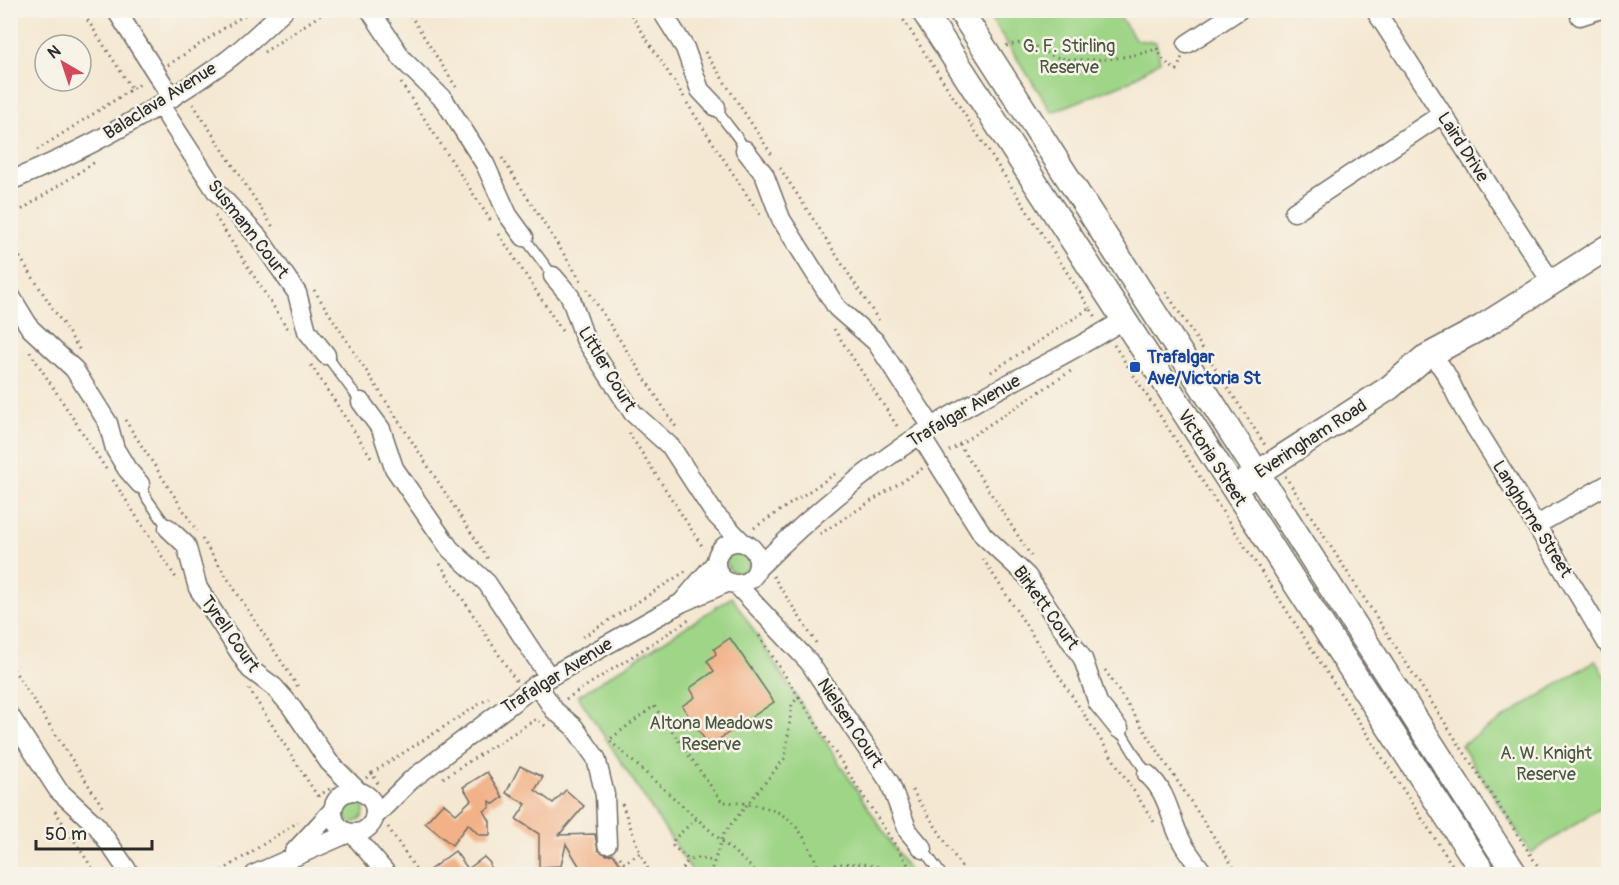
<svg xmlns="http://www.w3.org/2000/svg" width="1619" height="885" viewBox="0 0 1619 885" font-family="Pangolin,sans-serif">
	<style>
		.green { fill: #9ed586; stroke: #648058; stroke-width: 1.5 }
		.building { fill: #f2b187 }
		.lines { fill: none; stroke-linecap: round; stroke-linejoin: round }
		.service-casing { stroke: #716d65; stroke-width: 12 }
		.minor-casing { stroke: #716d65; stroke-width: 21 }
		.tertiary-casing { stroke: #716d65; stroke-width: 27 }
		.path { stroke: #716d65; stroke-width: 3; stroke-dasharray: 1.5 4.5; stroke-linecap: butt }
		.service { stroke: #fff; stroke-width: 9 }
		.minor { stroke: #fff; stroke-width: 18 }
		.tertiary { stroke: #fff; stroke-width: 24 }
		.transit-dot { fill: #1a4fb4; stroke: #f7f3e8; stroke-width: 2 }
		.labels { text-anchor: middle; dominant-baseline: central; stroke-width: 5; stroke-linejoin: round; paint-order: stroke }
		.park-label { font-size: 18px; fill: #485642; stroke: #f7f3e8 }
		.street-label { font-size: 18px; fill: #2b2b2b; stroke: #f7f3e8 }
		.transit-label { font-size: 18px; font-weight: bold; fill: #164399; stroke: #f7f3e8; text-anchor: start }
	</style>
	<rect width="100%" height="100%" fill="#f7f3e8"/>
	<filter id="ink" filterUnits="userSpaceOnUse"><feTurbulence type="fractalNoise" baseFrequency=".0167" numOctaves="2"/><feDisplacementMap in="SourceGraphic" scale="12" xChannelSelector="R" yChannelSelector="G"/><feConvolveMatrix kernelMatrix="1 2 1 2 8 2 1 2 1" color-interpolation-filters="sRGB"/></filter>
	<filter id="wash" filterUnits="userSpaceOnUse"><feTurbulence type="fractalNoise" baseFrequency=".008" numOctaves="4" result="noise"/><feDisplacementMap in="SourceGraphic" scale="24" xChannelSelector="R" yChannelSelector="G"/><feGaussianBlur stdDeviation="1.35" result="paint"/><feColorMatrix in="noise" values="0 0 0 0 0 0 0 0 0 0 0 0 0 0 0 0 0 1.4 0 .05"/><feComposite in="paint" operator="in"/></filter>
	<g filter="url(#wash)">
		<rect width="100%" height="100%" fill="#f4e8d2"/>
		<path class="green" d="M986 11H1116L1136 40 1156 42 1160 61 1128 82 1052 112Z
			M727 562a11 11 0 1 1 22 0a11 11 0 1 1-22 0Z
			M732 597 911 874H694L578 696Z
			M1596 660 1608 681V803L1531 853 1461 745Z
			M342 811a11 11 0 1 1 22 0a11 11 0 1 1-22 0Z"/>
		<g id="blocks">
			<path class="building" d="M730 638 774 702 709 746 682 706 695 697 690 688 714 671 707 661 716 654 714 649Z
				M520 766 543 777 535 790 553 803 566 790 584 806 559 835 595 834 598 850 607 855 613 854 627 874H584L566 844 561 866 539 867V834L516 819 526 804 506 793Z
				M487 772 503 797 494 804 490 801V807L484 811 490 821V835H479L468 824 452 845 425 823 443 803 456 814 471 800 463 787Z
				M455 851 468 869 484 857 490 863V874H424Z"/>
		</g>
	</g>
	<g filter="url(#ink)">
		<use href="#blocks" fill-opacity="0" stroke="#716d65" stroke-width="1.5"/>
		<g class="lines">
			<g class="service-casing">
				<path id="service" d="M716 107C724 124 738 134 745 150
					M524 237 553 276
					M326 355 361 402
					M140 484 148 500 168 528
					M1119 729 1147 774
					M923 849 941 874"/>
			</g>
			<g class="minor-casing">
				<path id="minor" d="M116 10 172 98
					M370 10 403 60 444 100 485 164 508 215 524 237
					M661 10 685 48 700 90 716 107
					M1375 10 1552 283
					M1580 16 1598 10
					M1187 44 1239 10
					M160 105 216 191 259 238 297 293 307 331 326 355
					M745 150 764 174 781 219 837 308 876 342 932 427
					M10 181C86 150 159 109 226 61 246 46 265 27 284 10
					M1294 212 1442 114
					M553 276 570 296 585 339 633 413 671 447 714 513 742 542
					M10 295 30 328 74 369 108 423 115 449 127 469 140 484
					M1429 355C1449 369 1452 391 1465 411 1514 489 1562 566 1608 645
					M361 402 381 429 394 468 438 532 450 549 487 583 549 677
					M920 435 983 535 1027 576 1083 659 1098 703 1119 729
					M1537 525 1608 484
					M168 528 186 545 198 588 250 669 274 687 290 705 329 762 358 791
					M716 563a21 21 0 1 1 42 0a21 21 0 1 1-42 0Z
					M758 568C815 511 878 459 947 418 1005 383 1067 356 1123 320
					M736 584 809 662 890 783 908 831 923 849
					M682 602 716 562
					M537 684 554 710 574 727 596 758 605 795 607 844
					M10 716 58 790 97 826 130 874
					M1147 774C1169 793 1169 818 1182 842 1188 853 1197 864 1204 874
					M333 812a21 21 0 1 1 42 0a21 21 0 1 1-42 0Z
					M374 817 411 780 537 684 681 603 729 582
					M352 833 387 874
					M294 852 332 811
					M255 874 349 833"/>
			</g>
			<g class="tertiary-casing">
				<path id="tertiary" d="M923 10 1484 874
					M960 10 1515 874
					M1242 483 1389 388 1424 358 1482 327 1608 247"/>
			</g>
			<path class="path" d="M81 10 132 89
				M407 10 456 87
				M628 10 684 97
				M897 10 1090 308
				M1006 46C1033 37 1038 53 1060 58 1082 63 1138 58 1157 48 1162 59 1167 65 1177 70L1182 57
				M264 52 328 10
				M705 52 772 155
				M168 65 252 10
				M401 83 491 221
				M687 103 760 215
				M193 104 273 227
				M37 150 143 82
				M502 158 583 284
				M780 168 881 324
				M12 216 95 162
				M215 216 290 332
				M499 234 564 334
				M10 242 81 352
				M587 289 676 427
				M314 290 490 562
				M1166 292 1265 445
				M834 329 899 429
				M1114 345 1458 874
				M30 352 108 472
				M311 365 373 460
				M991 372 1090 308 1096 317
				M125 420 197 531
				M629 433 704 549
				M959 444 1031 556
				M949 451 1074 369
				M1285 476 1543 874
				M113 480 178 581
				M754 528 835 474
				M820 534 923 468
				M202 539 298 687
				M983 559 1156 825
				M440 564 516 681
				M773 576 818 646
				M583 637 686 571
				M10 664 104 809
				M1105 670 1238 874
				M249 689 320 800
				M799 697 914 874
				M566 699 692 618
				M372 773 489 698
				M366 778 372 773 380 787
				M443 778 536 719 548 728
				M912 790 966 874
				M318 796 333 787
				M622 804 640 853
				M55 811 96 874
				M696 819 674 839 673 846 689 860 698 858 713 861
				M388 827 419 874
				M620 857 624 863 640 853 648 869
				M217 874 298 822
				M639 874 648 869 652 874
				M680 874 688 860
				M710 874 724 833 785 758 792 704 799 697 758 634
				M759 874 609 740 654 706 722 802C784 804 799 818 821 874
				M806 874C838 859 868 861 900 874"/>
			<use href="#service" class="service"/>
			<use href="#minor" class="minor"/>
			<use href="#tertiary" class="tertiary"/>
		</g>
	</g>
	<rect class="transit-dot" x="1129" y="361" width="12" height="12" rx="3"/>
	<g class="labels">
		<g class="park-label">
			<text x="1069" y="46">G. F. Stirling<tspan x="1069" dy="21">Reserve</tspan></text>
			<text x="711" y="723">Altona Meadows<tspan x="711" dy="21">Reserve</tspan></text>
			<text x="1546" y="753">A. W. Knight<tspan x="1546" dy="21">Reserve</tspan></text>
		</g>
		<g class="street-label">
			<text transform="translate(160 101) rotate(-32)">Balaclava Avenue</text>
			<text transform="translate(1463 147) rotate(57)">Laird Drive</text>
			<text transform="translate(248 229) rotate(52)">Susmann Court</text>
			<text transform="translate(607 369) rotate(59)">Littler Court</text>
			<text transform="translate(964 411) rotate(-30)">Trafalgar Avenue</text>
			<text transform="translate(1311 439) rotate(-33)">Everingham Road</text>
			<text transform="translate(1212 458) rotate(57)">Victoria Street</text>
			<text transform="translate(1532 519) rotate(58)">Langhorne Street</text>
			<text transform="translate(1046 608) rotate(54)">Birkett Court</text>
			<text transform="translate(230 634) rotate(55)">Tyrell Court</text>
			<text transform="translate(557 676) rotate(-32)">Trafalgar Avenue</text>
			<text transform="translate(850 723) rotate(56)">Nielsen Court</text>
		</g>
		<g class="transit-label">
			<text x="1147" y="357">Trafalgar<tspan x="1147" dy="21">Ave/Victoria St</tspan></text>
		</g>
	</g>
	<rect width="1619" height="885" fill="none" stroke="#f7f3e8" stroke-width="36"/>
	<g transform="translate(63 63) rotate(321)"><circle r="28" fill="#f7f3e8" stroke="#a5a39c" stroke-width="1.5"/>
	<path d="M0-4.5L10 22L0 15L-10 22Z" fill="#d1495b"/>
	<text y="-9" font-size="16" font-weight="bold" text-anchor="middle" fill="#2b2b2b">N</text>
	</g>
	<path d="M36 840v9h116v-9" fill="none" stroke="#2b2b2b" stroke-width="3"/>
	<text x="45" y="840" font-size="18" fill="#2b2b2b" stroke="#f7f3e8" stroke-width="4.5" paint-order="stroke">50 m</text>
</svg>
